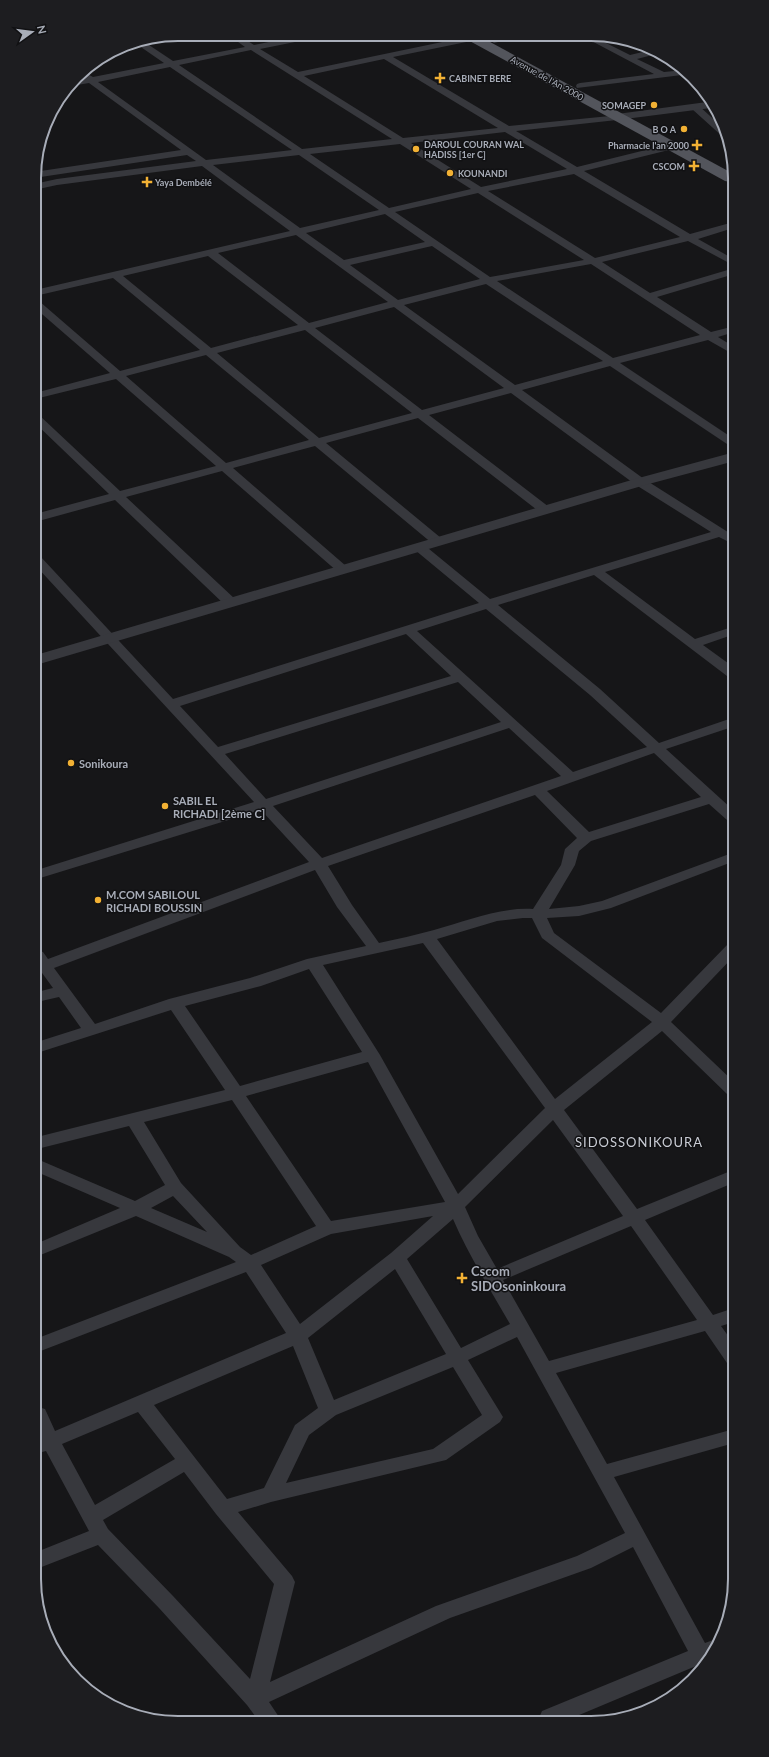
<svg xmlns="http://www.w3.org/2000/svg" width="769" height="1757" viewBox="0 0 769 1757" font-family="Lato,sans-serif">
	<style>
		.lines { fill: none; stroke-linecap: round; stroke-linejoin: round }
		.minor { fill: #37383d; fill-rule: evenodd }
		.tertiary { fill: #37383d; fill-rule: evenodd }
		.primary { fill: #53555c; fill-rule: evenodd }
		.poi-dot { fill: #f2b134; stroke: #111113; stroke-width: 1.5 }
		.labels { text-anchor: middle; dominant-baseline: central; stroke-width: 3; stroke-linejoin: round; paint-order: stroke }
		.far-poi-label { font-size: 9px; font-weight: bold; fill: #a8adb8; stroke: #111113; text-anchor: start }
		.far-street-label { font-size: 9px; fill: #a8adb8; stroke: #111113 }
		.poi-label { font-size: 11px; font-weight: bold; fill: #a8adb8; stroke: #111113; text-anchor: start }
		.quarter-label { font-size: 13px; letter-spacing: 1px; fill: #c9ccd4; stroke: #111113 }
		.near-poi-label { font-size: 13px; font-weight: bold; fill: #a8adb8; stroke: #111113; text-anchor: start }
		.rim { fill: none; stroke: #a8adb8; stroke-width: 2 }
	</style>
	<rect width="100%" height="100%" fill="#161618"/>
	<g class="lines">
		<path class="minor" d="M227 34H237L254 45 303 35H319L315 38 260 49 298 72 471 36H476L477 38 476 40 393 57 509 126 620 115 622 117 617 120 516 131 577 167 674 143 677 144 679 146 677 148 584 171 690 234 730 223V229L698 239 730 257 731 264 688 241 602 262 650 293 731 269V275L657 297 711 332 731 327V333L718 337 731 345V353L708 340 620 363 731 437V445L727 444 610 366 522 390 644 479 731 534V543L719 537 605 572 695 639 732 627V635L703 645 732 666V677L727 676 594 575 498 605 600 689 659 743 732 718V727L666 749 732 809V821L727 820 709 804 591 841 579 851 575 865 549 909 579 906 602 901 732 853V862L611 908 579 916 547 918 554 933 661 1013 728 944 733 942V957L671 1022 733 1081V1096L727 1094 662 1031 564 1110 637 1209 733 1170V1183L645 1220 713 1315 734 1308V1322L721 1326 734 1344V1365L727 1363 705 1331 556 1373 607 1464 734 1429V1443L614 1477 705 1643 716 1639 720 1641 705 1667 700 1672 696 1666 572 1718H539L542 1711 688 1651 633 1547 591 1568 450 1618 269 1702 281 1720H258L247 1705 159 1608 98 1545 39 1568V1551L89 1531 46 1451 38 1453V1407L45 1409 55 1431 286 1333 246 1272 38 1352V1338L236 1262 229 1257 136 1216 38 1256V1243L120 1208 37 1172V1159L135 1201 165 1185 129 1126 37 1149V1137L225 1090 171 1010 37 1053V1042L81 1028 59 997 37 1002V992L53 988 37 966V950L43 952 48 959 309 862 261 810 37 879V870L254 802 36 566V555L40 556 173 699 479 603 415 550 413 547 415 544H423L490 599 711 532 636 485 511 393 429 415 549 507 551 510 549 513H541L418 418 326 443 441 538 443 541 441 544H433L315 446 233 468 346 566 348 569 346 572H338L222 471 126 497 235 599 236 602 235 605H225L115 500 35 522V514L109 494 35 423V414L39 415 120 491 216 466 116 379 35 399V393L110 373 35 308V300L39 301 120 371 200 350 113 278 35 296V290L290 231 202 166 57 185 34 190V184L57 179 196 161 187 155 34 178V172L181 150 89 83 71 86 75 81 84 79 79 76 82 71 93 77 164 63 135 43 143 41 173 61 245 47ZM251 50 392 139 302 149 179 65ZM384 59 498 128 403 138 304 76ZM170 67 292 150 206 160 98 82ZM505 132 567 169 481 187 411 143ZM400 144 471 189 389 208 310 154ZM299 155 379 210 300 228 213 165ZM574 174 680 237 595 258 488 191ZM478 193 584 260 490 277 395 212ZM385 214 425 242 344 260 306 233ZM296 235 388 302 309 323 218 253ZM432 246 480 279 398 300 350 265ZM208 256 298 325 211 348 123 276ZM591 264 700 335 613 358 497 281ZM486 284 603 361 515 385 404 305ZM394 307 504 388 422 410 315 328ZM305 330 412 413 319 438 217 353ZM206 355 309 440 226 463 126 376ZM486 609 590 695 647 747 573 772 417 631ZM406 634 451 676 218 747 180 706ZM458 682 501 722 266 799 225 754ZM509 728 561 776 322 858 273 806ZM654 753 701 797 589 832 547 791ZM535 795 577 838 565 849 561 865 533 909C500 907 466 921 434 930 416 935 397 939 379 943L352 905 328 866ZM315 870 337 907 366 946 307 959 250 978 169 999 95 1024 54 968ZM523 918H532L542 938 652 1022 555 1099 437 939 497 921ZM423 943 545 1108 458 1194 380 1055 323 965ZM309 969 362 1052 240 1086 185 1006 261 986ZM368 1062 445 1202 331 1221 246 1096ZM232 1100 316 1226 251 1255 240 1247 181 1183 144 1122ZM553 1120 623 1216 497 1269 478 1236 465 1207ZM173 1196 207 1232 151 1208ZM433 1216 391 1253 300 1324 261 1265 331 1234ZM453 1219C469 1256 490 1289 510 1324L461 1348 407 1259ZM631 1226 697 1320 549 1361 503 1280ZM395 1269 446 1354 334 1400 308 1338ZM517 1337 625 1533 577 1556 436 1606 270 1682 295 1582 292 1576 238 1512 271 1502 446 1460 500 1422 503 1417 468 1360ZM293 1346 318 1408 295 1425 264 1488 227 1499 154 1405ZM453 1367 482 1415 433 1449 286 1483 309 1435 336 1415ZM138 1412 175 1459 95 1505 62 1444ZM184 1472 216 1514 274 1584 250 1679 173 1596 108 1529 103 1520Z
			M500 36H515L514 38 494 43 490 40 491 38Z
			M584 37H594L630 55 655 49 660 53 637 59 664 72 684 70 690 74 577 88 576 86 577 84 580 83 654 74Z
			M695 104 698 105 721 126 728 137H723L692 109 690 107Z"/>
		<path class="tertiary" d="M707 102 711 108 617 120 613 119 611 117 613 115 617 114Z
			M731 453V462L645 485 36 665V655L635 479Z"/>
		<path class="primary" d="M464 36H479L730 172V182L725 181 466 39Z"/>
	</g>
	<g class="poi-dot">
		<path d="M438 72h4v4h4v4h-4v4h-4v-4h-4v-4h4z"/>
		<circle cx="654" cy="105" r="4"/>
		<circle cx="684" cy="129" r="4"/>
		<path d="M695 139h4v4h4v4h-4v4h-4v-4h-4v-4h4z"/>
		<circle cx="416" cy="149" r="4"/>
		<path d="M692 160h4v4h4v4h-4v4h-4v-4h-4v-4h4z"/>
		<circle cx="450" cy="173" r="4"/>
		<path d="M145 176h4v4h4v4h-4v4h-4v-4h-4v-4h4z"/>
		<circle cx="71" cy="763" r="4"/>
		<circle cx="165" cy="806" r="4"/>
		<circle cx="98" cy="900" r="4"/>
		<path d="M460 1272h4v4h4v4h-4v4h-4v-4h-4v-4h4z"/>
	</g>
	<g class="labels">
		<g class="far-poi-label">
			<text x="449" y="78">CABINET BERE</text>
			<text x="646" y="105" text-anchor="end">SOMAGEP</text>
			<text x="676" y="129" text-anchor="end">B O A</text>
			<text x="424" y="144">DAROUL COURAN WAL<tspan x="424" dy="10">HADISS [1er C]</tspan></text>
			<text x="689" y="145" text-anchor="end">Pharmacie l'an 2000</text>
			<text x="685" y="166" text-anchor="end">CSCOM</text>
			<text x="458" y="173">KOUNANDI</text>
			<text x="155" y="182">Yaya Dembélé</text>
		</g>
		<g class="far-street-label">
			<text transform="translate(547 78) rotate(29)">Avenue de l'An 2000</text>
		</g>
		<g class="poi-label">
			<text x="79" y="763">Sonikoura</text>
			<text x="173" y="800">SABIL EL<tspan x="173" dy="13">RICHADI [2ème C]</tspan></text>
			<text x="106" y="894">M.COM SABILOUL<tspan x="106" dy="13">RICHADI BOUSSIN</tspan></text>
		</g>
		<g class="quarter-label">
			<text x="639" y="1142">SIDOSSONIKOURA</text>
		</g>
		<g class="near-poi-label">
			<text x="471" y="1271">Cscom<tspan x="471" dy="15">SIDOsoninkoura</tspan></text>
		</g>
	</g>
	<path d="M0 0H769V1757H0ZM178 41H591A137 137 0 0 1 728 178V1579A137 137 0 0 1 591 1716H178A137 137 0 0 1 41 1579V178A137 137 0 0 1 178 41Z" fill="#1d1d20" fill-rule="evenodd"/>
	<path class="rim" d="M178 41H591A137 137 0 0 1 728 178V1579A137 137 0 0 1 591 1716H178A137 137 0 0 1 41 1579V178A137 137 0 0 1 178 41Z"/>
	<g transform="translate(32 32) rotate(76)" stroke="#111113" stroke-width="3" paint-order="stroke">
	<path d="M0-3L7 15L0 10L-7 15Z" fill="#a8adb8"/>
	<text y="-6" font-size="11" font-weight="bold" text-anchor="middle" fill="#a8adb8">N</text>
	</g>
</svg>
